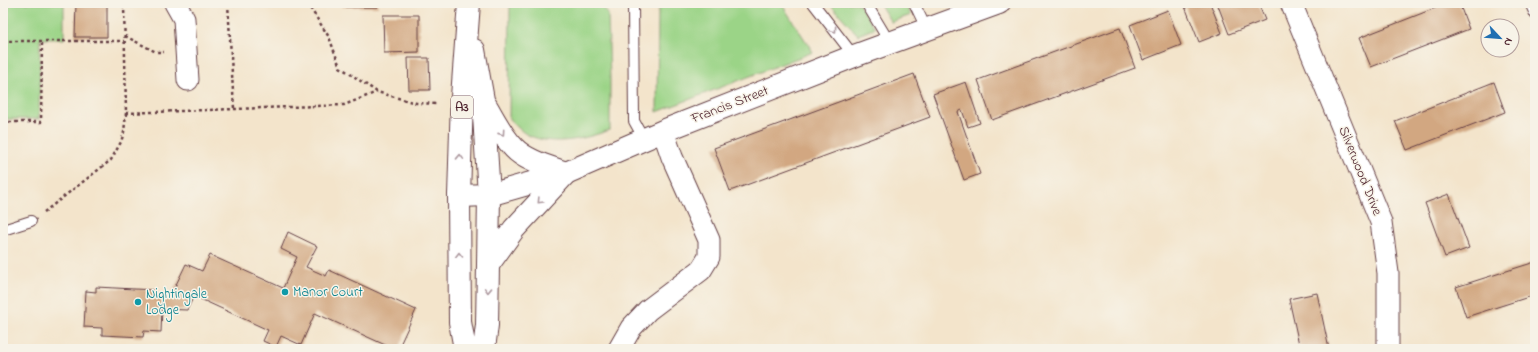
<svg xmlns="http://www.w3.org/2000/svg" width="1538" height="352" viewBox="0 0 1538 352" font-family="'Indie Flower',sans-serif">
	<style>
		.green { fill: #9bd487; stroke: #727a59 }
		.building { fill: #d2a781 }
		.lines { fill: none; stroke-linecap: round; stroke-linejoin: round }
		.lane-casing { stroke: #633d43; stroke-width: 12 }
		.street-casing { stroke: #633d43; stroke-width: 23 }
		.secondary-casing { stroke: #633d43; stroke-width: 24 }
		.highway-casing { stroke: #633d43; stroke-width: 24 }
		.path { stroke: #633d43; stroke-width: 2.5; stroke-dasharray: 3 3; stroke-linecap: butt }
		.lane { stroke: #fff; stroke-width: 10 }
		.street { stroke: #fff; stroke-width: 21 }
		.secondary { stroke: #fff; stroke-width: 22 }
		.highway { stroke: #fff; stroke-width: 22 }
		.oneway { stroke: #ae9aa0 }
		.culture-dot { fill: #0f9aa8; stroke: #f7f3e8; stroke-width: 1.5 }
		.labels { text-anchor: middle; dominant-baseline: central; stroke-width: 3; stroke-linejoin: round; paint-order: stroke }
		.shield { fill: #f7f3e8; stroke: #7e5f64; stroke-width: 1 }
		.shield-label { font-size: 13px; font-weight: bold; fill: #4a1f2b }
		.street-label { font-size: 14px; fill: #4a1f2b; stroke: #f7f3e8 }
		.culture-label { font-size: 14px; fill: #0d838f; stroke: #f7f3e8; text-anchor: start }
	</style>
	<rect width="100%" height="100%" fill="#f7f3e8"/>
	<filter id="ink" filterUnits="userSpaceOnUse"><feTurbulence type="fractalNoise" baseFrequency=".025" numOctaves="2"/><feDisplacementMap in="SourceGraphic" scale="8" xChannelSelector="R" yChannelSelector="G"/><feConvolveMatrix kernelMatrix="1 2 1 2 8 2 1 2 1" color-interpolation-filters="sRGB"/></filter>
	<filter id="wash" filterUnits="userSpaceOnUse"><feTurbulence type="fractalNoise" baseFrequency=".012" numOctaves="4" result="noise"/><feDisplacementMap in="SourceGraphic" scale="16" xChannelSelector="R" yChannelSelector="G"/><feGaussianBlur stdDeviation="0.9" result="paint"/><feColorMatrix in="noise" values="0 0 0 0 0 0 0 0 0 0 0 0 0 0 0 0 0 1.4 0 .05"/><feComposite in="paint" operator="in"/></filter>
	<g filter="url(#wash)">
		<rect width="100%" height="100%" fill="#f3e4cb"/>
		<path class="green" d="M3 3H64V39H40L39 119H3Z
			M510 3H600L608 14 610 80V130C584 139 554 147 528 135 521 132 515 124 509 119Z
			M662 3H781L813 52 657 112 658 12Z
			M829 3H858L875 28 858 35Z
			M879 3H904L911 15 891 22Z"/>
		<g id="blocks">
			<path class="building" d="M76 3H107V37H75Z
				M341 3H378V7H342Z
				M1187 3H1210L1222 33 1199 42 1184 4Z
				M1217 3H1258L1265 20 1229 34Z
				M1448 3H1459L1469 29 1371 67 1359 38Z
				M1168 10 1181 45 1143 60 1130 25Z
				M383 15H419V52L384 53Z
				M1120 28 1135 68 992 120 978 80Z
				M408 58H429L430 90H409Z
				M914 74 930 117 730 191 714 148Z
				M966 82 980 123 968 127 962 110 958 112 980 174 964 180 933 94Z
				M1494 82 1505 112 1407 150 1395 121Z
				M1449 194 1469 248 1445 257 1425 203Z
				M288 232 317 246 306 267 326 276 329 270 416 310 398 349H394L315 313 301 345 281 336 276 347 263 341 268 330 194 296 187 310 162 309 161 332 144 331 143 337 102 335V328L84 327 86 291 96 292V287L154 290V295H171L186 264 202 271 210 255 283 288 297 257 281 249Z
				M1535 262V295L1466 317 1456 287Z
				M1317 293 1329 349H1300L1289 299Z"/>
		</g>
	</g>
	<g filter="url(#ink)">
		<use href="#blocks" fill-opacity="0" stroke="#633d43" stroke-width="1"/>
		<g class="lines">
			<g class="lane-casing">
				<path id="lane" d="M633 3 634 121 644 139
					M813 3 854 56
					M866 3 890 43
					M914 3 927 30
					M1530 3 1535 14
					M3 230 31 221"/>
			</g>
			<g class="street-casing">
				<path id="street" d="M175 3 184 19 188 80
					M1291 3 1381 222 1388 273V349
					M619 349 631 328 648 310 701 270 709 257V240L672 157 663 131"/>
			</g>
			<g class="secondary-casing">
				<path id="secondary" d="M459 196 489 195 566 173 663 131 854 56 999 3"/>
			</g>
			<g class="highway-casing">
				<path id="highway" d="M474 50 483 100 489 195 488 265 487 325 484 349
					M485 104C494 119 502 136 514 148 526 161 550 167 566 173L514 229 488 265
					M465 349 460 322 459 196 462 97 469 3"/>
			</g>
			<path class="path" d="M200 3H207
				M228 3 234 109
				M307 3 329 37 340 67 377 92 416 103 438 104
				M125 36 156 52H164
				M3 41H124
				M126 113 344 105 377 92
				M3 122H41L42 41
				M44 212 111 160 121 142 124 132 126 113 124 3"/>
			<use href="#lane" class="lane"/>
			<use href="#street" class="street"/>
			<use href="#secondary" class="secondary"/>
			<use href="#highway" class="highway"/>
		</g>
		<defs><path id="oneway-chevron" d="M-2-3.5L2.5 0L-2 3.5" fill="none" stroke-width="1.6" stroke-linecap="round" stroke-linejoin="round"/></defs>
		<g class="oneway">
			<use href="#oneway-chevron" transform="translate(834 30) rotate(53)"/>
			<use href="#oneway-chevron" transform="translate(502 133) rotate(55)"/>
			<use href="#oneway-chevron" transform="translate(460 157) rotate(-88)"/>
			<use href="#oneway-chevron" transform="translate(540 201) rotate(134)"/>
			<use href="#oneway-chevron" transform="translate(459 255) rotate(-91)"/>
			<use href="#oneway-chevron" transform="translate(488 290) rotate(92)"/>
		</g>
	</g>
	<g class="culture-dot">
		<circle cx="285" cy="292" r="4"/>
		<circle cx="138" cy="302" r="4"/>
	</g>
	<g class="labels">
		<rect class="shield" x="451" y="96" width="22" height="22" rx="3"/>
		<g class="shield-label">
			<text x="462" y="107">A3</text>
		</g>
		<g class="street-label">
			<text transform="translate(730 105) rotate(-21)">Francis Street</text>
			<text transform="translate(1360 171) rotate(68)">Silverwood Drive</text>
		</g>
		<g class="culture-label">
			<text x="293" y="292">Manor Court</text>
			<text x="146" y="294">Nightingale<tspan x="146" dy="16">Lodge</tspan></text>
		</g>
	</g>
	<rect width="1538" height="352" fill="none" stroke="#f7f3e8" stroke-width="16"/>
	<g transform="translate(1500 38) rotate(116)"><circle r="19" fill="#f7f3e8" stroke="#b29e9c"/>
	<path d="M0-3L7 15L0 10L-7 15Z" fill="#1f6fb2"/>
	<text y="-6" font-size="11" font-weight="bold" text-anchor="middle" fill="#4a1f2b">N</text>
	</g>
</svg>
